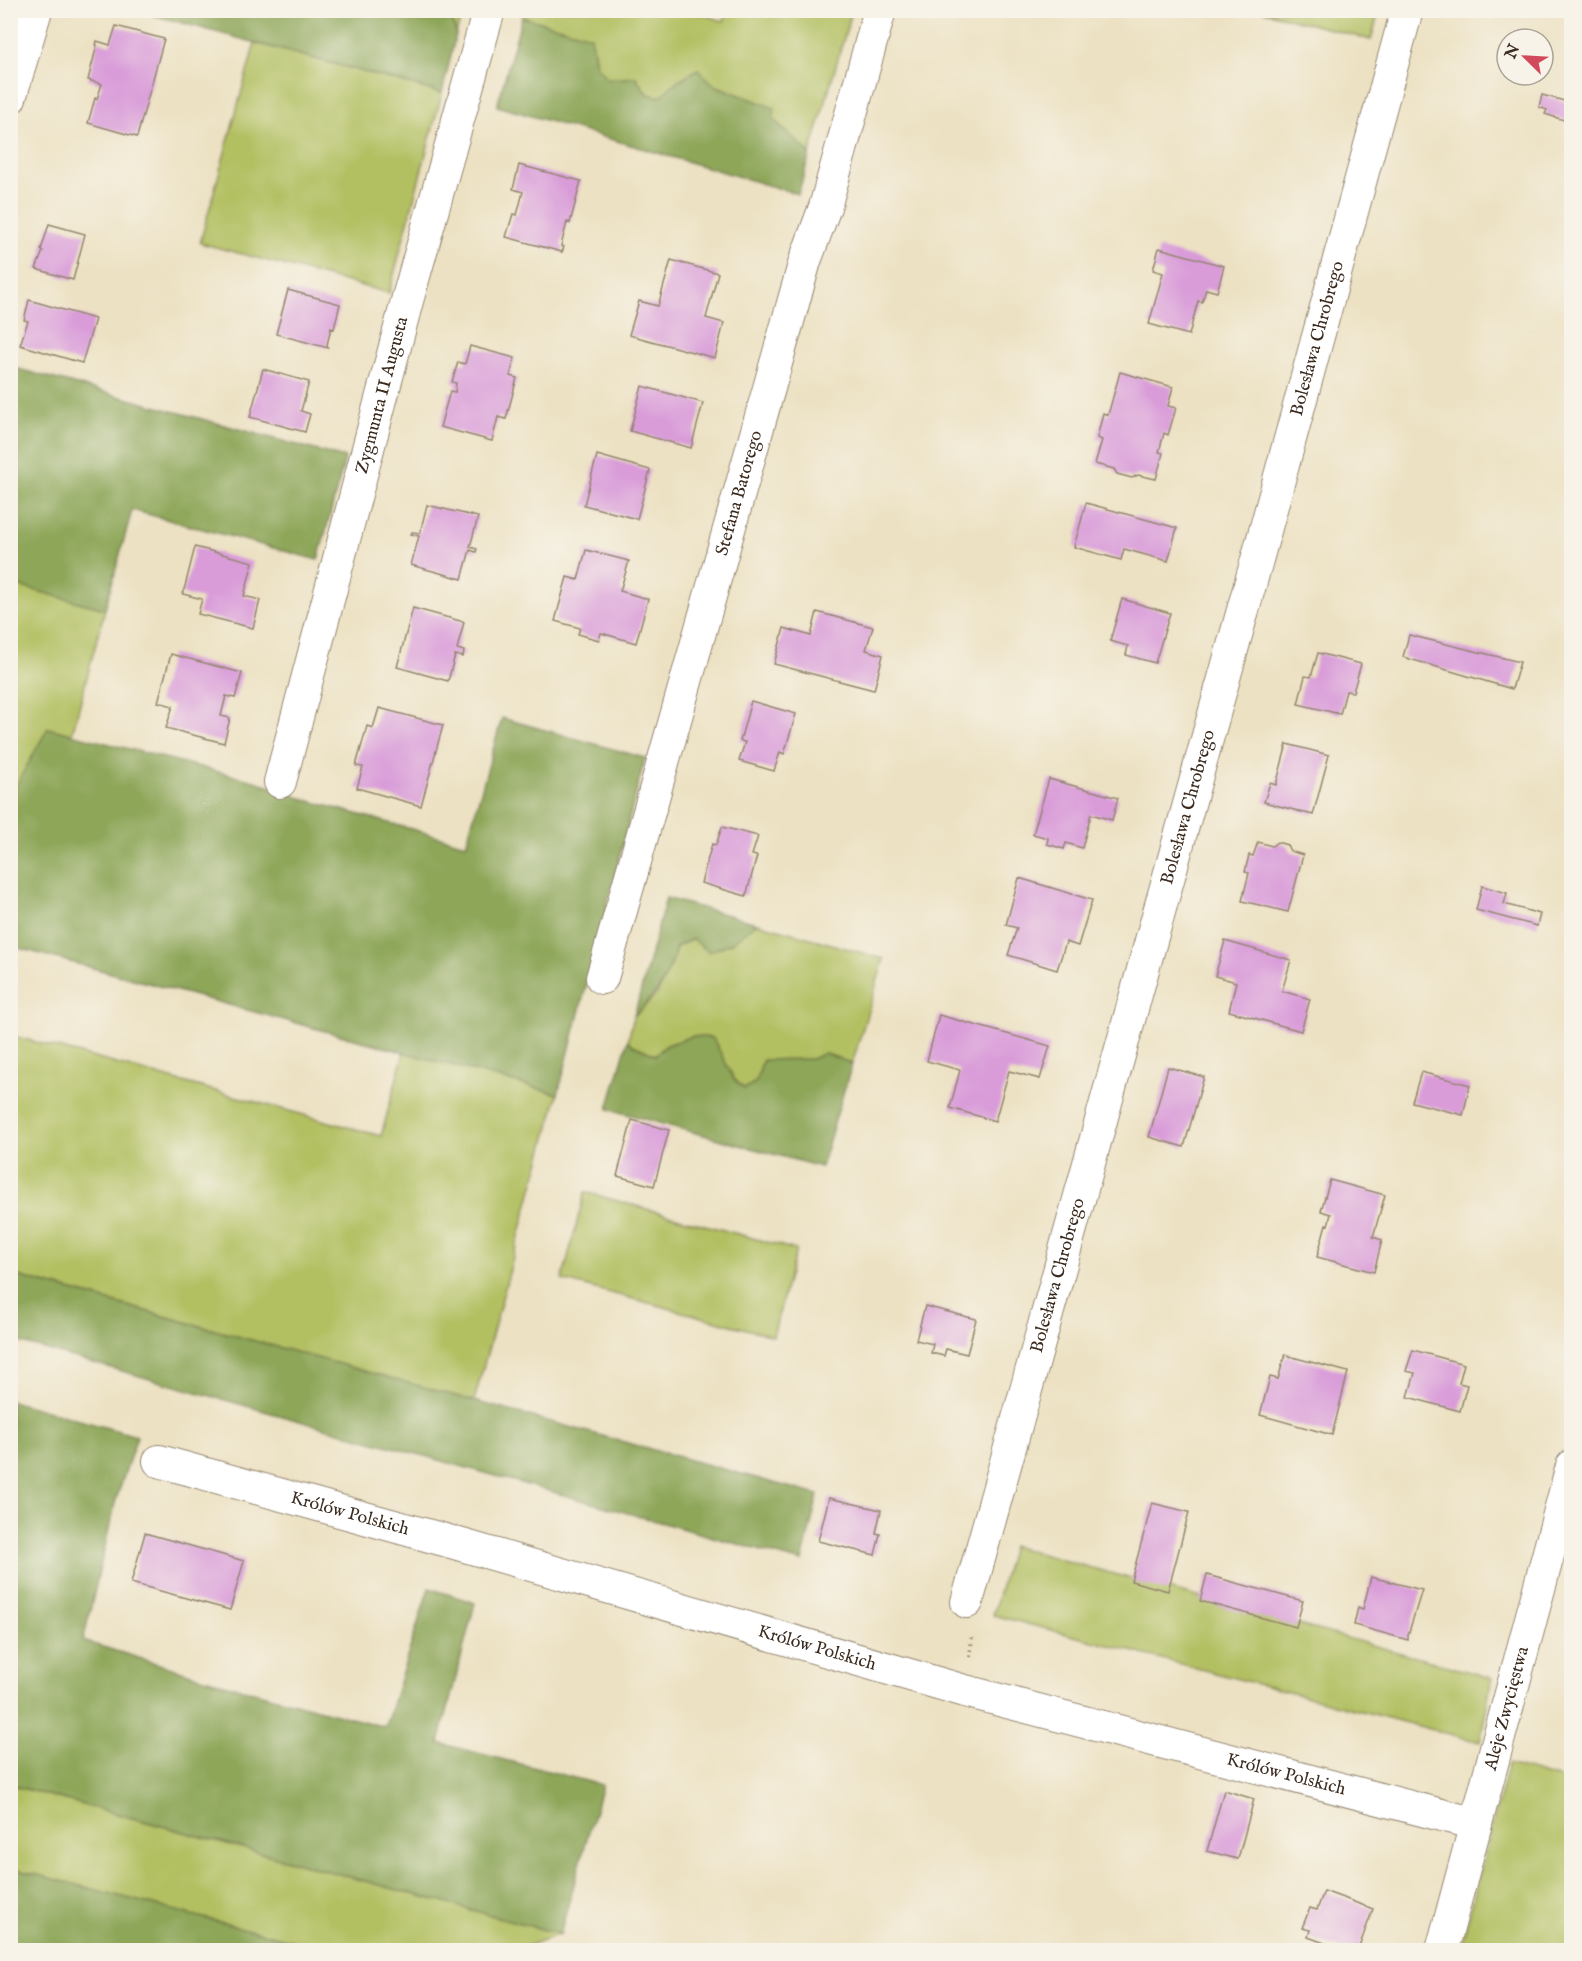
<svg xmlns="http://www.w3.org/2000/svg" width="1582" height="1961" viewBox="0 0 1582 1961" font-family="'IM FELL English',serif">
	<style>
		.green { fill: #b2c062; stroke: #767540; stroke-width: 1.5 }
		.forest { fill: #8da658; stroke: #64683b; stroke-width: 1.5 }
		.building { fill: #d99cd9 }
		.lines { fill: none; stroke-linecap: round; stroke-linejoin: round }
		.street-casing { stroke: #948670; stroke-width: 34 }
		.path { stroke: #948670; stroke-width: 4; stroke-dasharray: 1.5 4.5; stroke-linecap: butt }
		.street { stroke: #fff; stroke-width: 32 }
		.labels { text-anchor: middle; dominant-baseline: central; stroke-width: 4.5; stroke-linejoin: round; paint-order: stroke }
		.street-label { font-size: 18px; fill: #3b2a1e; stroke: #f7f3e8 }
	</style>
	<rect width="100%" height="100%" fill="#f7f3e8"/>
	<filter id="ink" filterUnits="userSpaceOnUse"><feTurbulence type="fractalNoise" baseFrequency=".0167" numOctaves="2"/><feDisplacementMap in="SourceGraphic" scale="12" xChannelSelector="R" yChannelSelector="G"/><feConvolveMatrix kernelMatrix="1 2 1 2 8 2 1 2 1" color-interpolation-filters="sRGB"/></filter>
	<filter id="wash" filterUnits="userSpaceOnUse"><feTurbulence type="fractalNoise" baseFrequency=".008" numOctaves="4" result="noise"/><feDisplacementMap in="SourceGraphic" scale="24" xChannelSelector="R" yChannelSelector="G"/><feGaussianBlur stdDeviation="1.35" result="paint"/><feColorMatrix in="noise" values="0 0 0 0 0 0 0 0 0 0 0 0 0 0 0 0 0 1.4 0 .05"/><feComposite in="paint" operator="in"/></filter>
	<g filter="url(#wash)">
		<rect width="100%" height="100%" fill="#ece1c2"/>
		<path class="green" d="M524 10H687L724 21 727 11H852L810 154 773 119V108L714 85 698 70 677 81 660 98 647 94 636 77 607 79 596 65 591 36 522 17Z
			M444 11H463L456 34 452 19Z
			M1262 11H1379L1371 40Z
			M255 43 442 93 389 293 200 243Z
			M11 584 105 609 72 734 48 728 11 796Z
			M757 923 884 959 852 1064 825 1053 812 1059 763 1060 756 1082 744 1089 734 1079 723 1060 667 1045 655 1055 633 1045 628 1040 634 1016 657 994 673 960 676 947 692 939 731 943Z
			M10 1035 381 1136 404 1052 558 1094 474 1401 11 1274Z
			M585 1192 796 1250 773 1336 562 1280Z
			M1012 1546 1492 1678 1480 1742 993 1615Z
			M1508 1764 1571 1782V1950H1460Z
			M10 1785 560 1934 516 1950H327L11 1868Z"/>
		<path class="forest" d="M138 11H444L452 19 456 34 442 93Z
			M522 17 591 36 596 65 607 79 636 77 647 94 660 97 677 81 698 69 714 85 774 108 773 119 810 154 798 194 497 106Z
			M11 367 345 458 318 560 132 510 105 609 11 584Z
			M502 718 645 758 558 1094 11 946 10 796 48 728 258 782 306 800 466 844Z
			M666 898 757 923 731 943 709 952 692 939 676 947C670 977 656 995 634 1016Z
			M692 1036 713 1038 734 1079 744 1089 756 1082 763 1060 812 1059 825 1053 852 1064 821 1167 608 1109 628 1040 633 1045 655 1055 667 1045Z
			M10 1274 818 1495 802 1562 11 1340Z
			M11 1401 137 1436 115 1503 83 1641 231 1686 385 1727 429 1588 475 1603 439 1743 602 1785 560 1934 11 1785Z
			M11 1868 327 1950H11Z"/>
		<g id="blocks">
			<path class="building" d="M116 26 164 39 137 137 88 123 95 98 97 99 102 84 88 80 97 45H96L97 41 110 45Z
				M1542 95 1572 103 1567 121 1545 114 1547 110 1539 107Z
				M519 165 581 181 570 223 567 222 561 246 564 247 562 252 506 237 513 214 517 215 523 192 513 189Z
				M49 224 85 234 73 280 36 269 43 251 41 250Z
				M1159 248 1224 266 1217 292 1206 289 1202 302 1198 301 1189 335 1149 324 1163 273 1153 270Z
				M671 260 718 273 706 318 724 323 715 358 629 335 639 301 658 306Z
				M288 290 340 304 334 329 331 328 327 345 328 348 276 334Z
				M29 300 95 319 82 363 20 345 28 321 24 320Z
				M470 346 515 358 510 376 517 378 506 419 498 417 492 441 440 427 450 391 455 392 456 383 452 382 458 362 465 364Z
				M263 369 309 382 301 411 310 414 305 432 250 417Z
				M1120 372 1173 387 1168 406 1176 408 1168 435 1164 433 1159 452 1163 453 1156 479 1138 475 1132 478 1117 474 1114 469 1095 464 1102 440 1097 438 1103 413 1108 415Z
				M642 386 703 403 691 448 630 431Z
				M597 455 650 470 637 519 584 505Z
				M1086 503 1177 528 1168 561 1124 549 1121 560 1074 547Z
				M427 505 478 517 470 547 477 549 476 552 470 550 462 579 411 565 419 536 411 534 412 532 420 533Z
				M195 547 253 562 244 596 260 600 253 628 198 614 202 599 183 594Z
				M586 550 629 561 620 591 648 599 636 643 601 633 599 640 578 634 580 628 555 621 567 577 578 580Z
				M1122 599 1170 613 1155 663 1126 655 1128 646 1110 641Z
				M413 608 464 622 457 649 464 651 463 657 455 655 448 681 397 667Z
				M817 612 873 627 866 650 883 655 874 690 774 664 784 628 811 636Z
				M1409 635 1520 662 1512 689 1403 657Z
				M1318 653 1361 664 1353 692 1346 691 1340 714 1298 704 1305 676 1311 677Z
				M171 654 242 673 235 698 226 696 221 716 230 718 224 743 166 728 173 706 158 702Z
				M751 701 796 714 784 754 780 752 774 771 739 761 745 742 740 741Z
				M379 708 443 725 421 806 357 788 363 767 356 766 367 726 373 728Z
				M1287 744 1329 755 1313 815 1264 802 1270 783 1276 785Z
				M1049 779 1118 798 1112 820 1091 814 1082 848 1066 843 1064 849 1047 844 1048 838 1033 834Z
				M722 827 758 836 752 855 757 856 746 896 701 883 712 844 716 845Z
				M1258 842 1272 846 1277 842 1287 845 1290 851 1303 855 1288 912 1242 901 1249 873 1245 872 1249 855 1253 856Z
				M1019 878 1092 900 1078 946 1066 942 1057 970 1008 955 1017 928 1006 925Z
				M1482 886 1507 893 1504 904 1540 914 1537 926 1476 910Z
				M1225 941 1291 960 1282 991 1310 999 1301 1031 1229 1011 1236 982 1215 976Z
				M939 1015 1050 1046 1040 1079 1009 1071 995 1121 950 1108 960 1070 927 1061Z
				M1168 1067 1204 1077 1184 1147 1149 1137Z
				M1421 1072 1470 1085 1463 1115 1412 1102Z
				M632 1120 669 1130 654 1186 617 1176Z
				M1330 1180 1385 1195 1373 1237 1382 1240 1374 1272 1317 1257 1326 1224 1328 1225 1331 1214 1321 1211Z
				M925 1306 976 1319 967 1354 946 1349 944 1356 931 1353 933 1344 916 1340Z
				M1413 1350 1464 1364 1459 1383 1467 1385 1460 1411 1408 1397 1415 1373 1406 1371Z
				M1285 1355 1348 1372 1332 1435 1260 1415 1270 1377 1278 1379Z
				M829 1498 881 1510 876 1533 880 1534 875 1555 818 1541Z
				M1152 1503 1189 1512 1168 1591 1131 1581Z
				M145 1533 244 1561 230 1610 131 1583Z
				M1207 1575 1303 1601 1296 1627 1200 1601Z
				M1371 1577 1422 1590 1408 1635V1640L1354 1625 1358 1607 1363 1609Z
				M1224 1790 1254 1799 1238 1859 1207 1851Z
				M1324 1891 1373 1909 1358 1950H1344L1308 1937 1310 1930 1302 1928 1310 1908 1317 1910Z"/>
		</g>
	</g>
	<g filter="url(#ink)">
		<use href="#blocks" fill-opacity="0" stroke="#948670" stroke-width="1.5"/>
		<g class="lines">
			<g class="street-casing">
				<g id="street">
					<path d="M10 98 36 10"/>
					<path id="s1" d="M280 782 407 301 489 10"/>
					<path id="s2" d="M602 978 805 261 825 207 880 10"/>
					<path id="s3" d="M159 1461 448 1541 965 1691 1476 1824"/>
					<path id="s4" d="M967 1602 1265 531 1407 10"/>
					<path id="s5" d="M1442 1950 1572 1466"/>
				</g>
			</g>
			<path class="path" d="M970 1657 972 1635"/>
			<use href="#street" class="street"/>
		</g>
	</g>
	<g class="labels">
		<g class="street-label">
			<text stroke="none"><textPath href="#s4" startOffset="1311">Bolesława Chrobrego</textPath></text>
			<text stroke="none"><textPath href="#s1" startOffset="400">Zygmunta II Augusta</textPath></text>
			<text stroke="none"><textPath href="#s2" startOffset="504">Stefana Batorego</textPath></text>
			<text stroke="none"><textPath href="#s4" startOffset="825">Bolesława Chrobrego</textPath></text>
			<text stroke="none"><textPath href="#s4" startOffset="339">Bolesława Chrobrego</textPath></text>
			<text stroke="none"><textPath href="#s3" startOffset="198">Królów Polskich</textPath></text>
			<text stroke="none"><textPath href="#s3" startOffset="684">Królów Polskich</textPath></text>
			<text stroke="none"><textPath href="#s5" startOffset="250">Aleje Zwycięstwa</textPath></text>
			<text stroke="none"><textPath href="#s3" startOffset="1170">Królów Polskich</textPath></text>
		</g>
	</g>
	<rect width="1582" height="1961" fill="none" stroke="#f7f3e8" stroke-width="36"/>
	<g transform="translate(1525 57) rotate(294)"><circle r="28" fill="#f7f3e8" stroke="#aca397" stroke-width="1.5"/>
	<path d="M0-4.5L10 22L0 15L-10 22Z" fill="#d1495b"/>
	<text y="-9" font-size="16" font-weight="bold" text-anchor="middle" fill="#3b2a1e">N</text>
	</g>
</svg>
